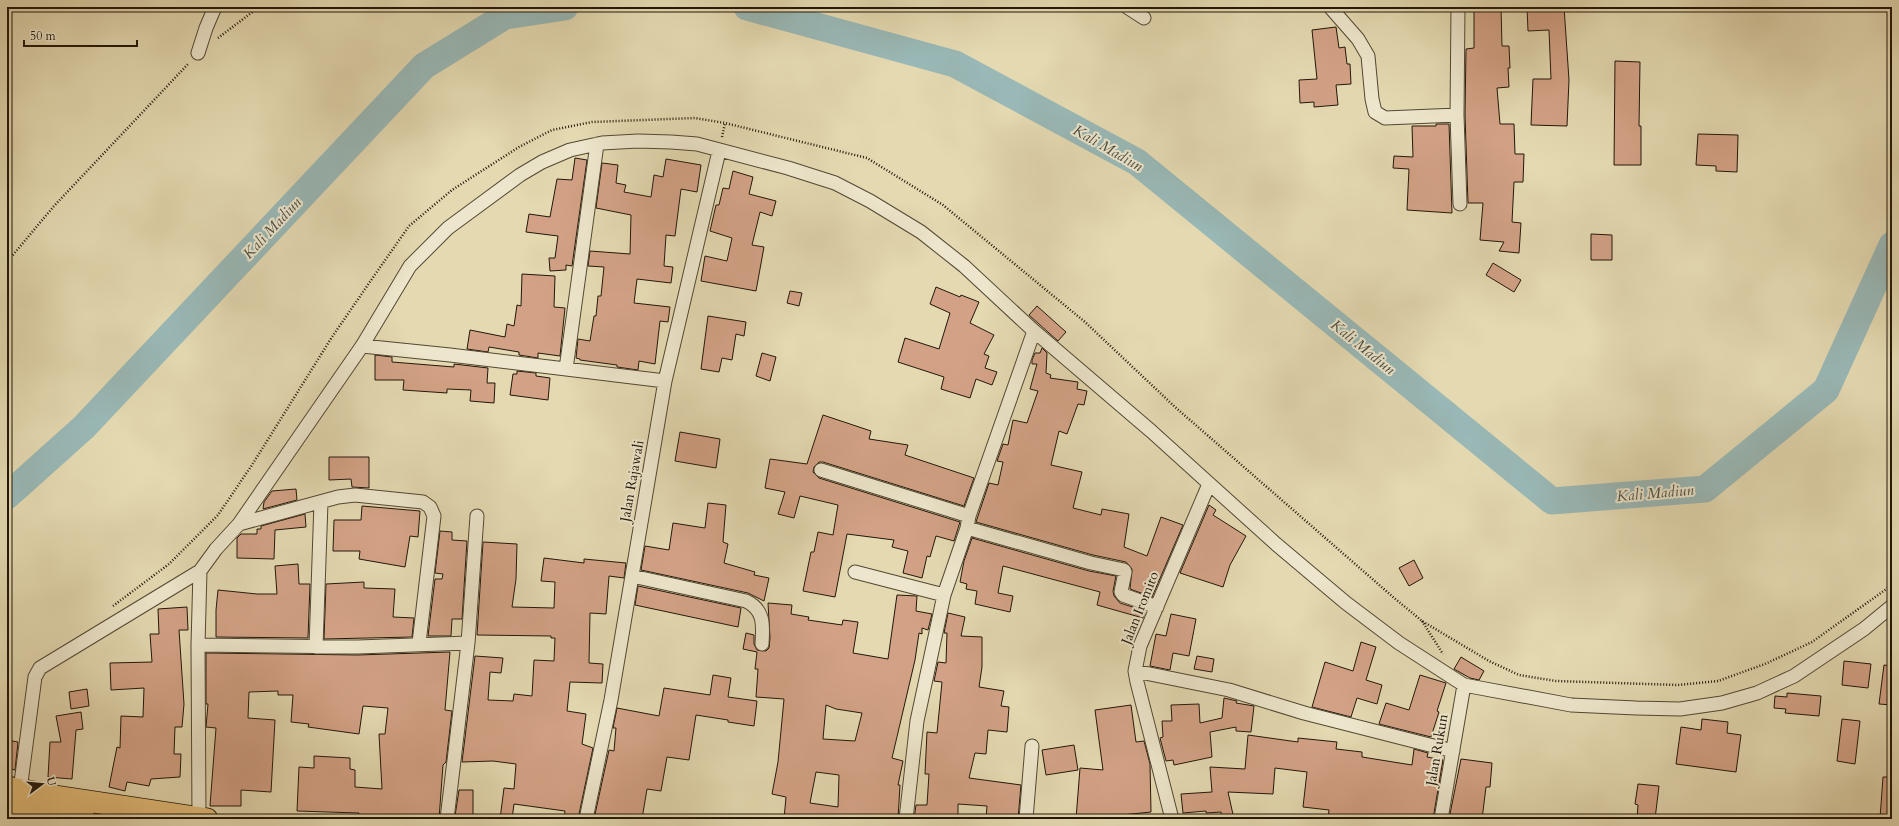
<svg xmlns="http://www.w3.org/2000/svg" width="1899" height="826" viewBox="0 0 1899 826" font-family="Cardo,serif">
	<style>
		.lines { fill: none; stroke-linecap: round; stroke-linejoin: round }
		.river { stroke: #99b8b6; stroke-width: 27 }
		.building { fill: #d3a286; stroke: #22170a; fill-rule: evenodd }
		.minor-casing { stroke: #524834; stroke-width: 15 }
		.trunk-casing { stroke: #22170a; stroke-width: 23 }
		.path { stroke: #22170a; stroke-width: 2.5; stroke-dasharray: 1 2; stroke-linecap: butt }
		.minor { stroke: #ede6cc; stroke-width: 13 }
		.trunk { stroke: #e2bc78; stroke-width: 21 }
		.labels { text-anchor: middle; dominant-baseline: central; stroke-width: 4; stroke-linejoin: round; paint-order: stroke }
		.street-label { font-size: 14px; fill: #22170a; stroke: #ede6cc }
		.water-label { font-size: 15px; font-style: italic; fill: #4c4f46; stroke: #ede6cc }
	</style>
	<rect width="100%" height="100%" fill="#e4d9b1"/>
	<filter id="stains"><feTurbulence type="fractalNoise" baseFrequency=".005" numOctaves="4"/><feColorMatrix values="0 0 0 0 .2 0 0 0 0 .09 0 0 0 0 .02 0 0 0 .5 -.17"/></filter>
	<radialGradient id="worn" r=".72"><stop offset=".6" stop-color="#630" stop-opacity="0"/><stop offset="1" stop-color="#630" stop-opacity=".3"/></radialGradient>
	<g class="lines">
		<path class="river" d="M747 7 955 64 1137 162 1552 501 1705 489 1826 390 1892 245
			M7 496 84 427 424 66 505 16 565 7"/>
	</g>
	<path class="building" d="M1474 7H1501L1502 46H1509L1510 68H1508L1509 87 1497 88 1500 124H1514L1515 154H1524L1523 182H1514L1512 222 1521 223 1519 253 1499 251 1504 242 1480 240 1483 203H1468L1465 115 1466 49 1474 48Z
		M1527 7H1564L1569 80 1567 126 1531 125 1533 79H1551L1549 30 1528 31Z
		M1336 27 1339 48 1345 47 1347 64H1350L1351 84 1336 85 1338 105 1314 107V102L1300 103 1299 80 1317 79 1312 30Z
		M1615 61 1640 62 1639 126H1641V165H1614Z
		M1436 124H1449L1452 213 1407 210 1409 169 1393 168 1394 156 1413 157 1412 126H1436Z
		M1698 134 1738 135 1737 172 1716 171V166L1696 165Z
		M575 158 587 160 572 266 566 265V270L550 271 549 258H555L558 236 526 232 529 214 550 217 557 179 572 180Z
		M666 159 701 165 697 192 681 189 675 236 666 235 664 266 673 267 671 283 637 279 634 303 670 307 668 322 660 321 655 364 639 361 638 370 617 367V365L580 360V359L576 358 578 339 590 341 594 316H596L598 296H601L604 267 588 266 590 251 630 254 631 215 596 208 602 163 618 165 616 183 626 185 624 192 651 197 654 175 663 177Z
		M733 171 753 177 749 194 776 201 772 216 760 212 752 245 764 247 756 291 701 281 705 256 727 261 732 238 710 231 716 205H719L723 188 729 189Z
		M1591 234 1612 235V260H1591Z
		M1493 263 1521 280 1514 292 1486 275Z
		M522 274 555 276 554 307 565 308 560 356 538 353V358L519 355V352L489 347 488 352 467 349 470 330 505 337 507 324 514 326 517 305 521 306Z
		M936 287 960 297 961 295 979 302 970 323 994 335 984 354 989 356 985 368 997 372 992 385 976 379 970 398 941 389 944 377 898 362 905 338 939 349 950 313 930 304Z
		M790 291 802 293 799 306 787 303Z
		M1037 306 1066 332 1058 341 1029 315Z
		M708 316 746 322 744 336 736 334 732 360 722 358 719 372 701 369Z
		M1042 348 1047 353 1046 373 1051 375 1050 378 1078 382 1077 389 1087 391 1084 405 1078 404 1067 434 1059 431 1051 465 1082 472 1073 508 1101 515 1102 509 1129 514 1124 547 1147 556 1161 517 1183 525 1152 597 1130 589 1132 569 1126 562 1093 555 976 522 989 483 998 485 1003 462 997 461 1003 444 1008 445 1013 420 1027 423 1038 391 1030 389 1037 364H1032V360L1035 353H1040Z
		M762 353 776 357 770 381 756 376Z
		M375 355 392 357V362L454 367V364L488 368 487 383H495L494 403 470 401 471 390 447 389V393L403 390 404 380H375Z
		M517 371 536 373V376L550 378 548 400 510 395 513 374H517Z
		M823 415 871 431 869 439 908 445 905 455 974 478 964 506 823 462H819L814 467 813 472 819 478 960 522 954 541 936 536 930 557 927 556 922 578 903 573 908 551 892 547 894 540 847 534 835 597 803 591 811 552H814L818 532 833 535 838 505 800 496 794 518 778 514 785 492 765 488 770 459 807 464Z
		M680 432 720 439 716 468 675 461Z
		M329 457H369V488L352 487 351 479 329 480Z
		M296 489 297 500 263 509 264 502 272 491Z
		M708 503 726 505 723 542 728 544 724 563 755 572 754 575 769 578 764 601 748 593 641 570 645 546 669 550 673 523 705 528Z
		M1209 505 1216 510 1213 515 1246 536 1230 565 1223 587 1180 573Z
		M362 506 420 511 418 537 410 536 405 567 359 559 360 551H333L334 520H361Z
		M305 514 306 527 275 530 274 559 237 558V538L241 534H257V529H261V526Z
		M440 531 452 532V540L467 541 462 619H452L451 636H428L435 579H442L443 574 435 573Z
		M972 538 1089 571 1116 576 1113 591 1114 596 1120 603 1145 611 1143 618 1097 605 1100 592 1003 566 998 593 1013 596 1010 612 975 604 977 591 966 589 967 584 960 582 964 561Z
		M483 542 517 544 516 579 512 607 554 608 555 582 541 581 544 558 584 563V559L626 563 624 578 609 576 606 614 590 613 589 663 603 664 602 683 570 682 567 711 586 714 582 744 593 748 578 819H564L565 811 514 804 512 819H500L504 788 514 789 516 764 493 761 462 762 475 656 503 658 501 673 490 672 488 700 513 701 514 694 532 696 534 660 554 661 555 638H551V636L477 635Z
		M1414 560 1423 578 1409 586 1399 568Z
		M298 564 299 584H310L308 638 216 637V610L218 590 257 594H277L275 566Z
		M364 582V588L395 589 393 617 414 618 412 637 324 639 326 584Z
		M638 586 741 608 738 627 635 605Z
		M897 595 917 596 916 611 932 614 928 630 922 628V634L919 633 915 660 892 758 903 761 898 785H900L898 819H784L786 797 772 794 778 762 784 699 756 697 758 669H755L757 652 743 649 746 633 754 635V644L757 650 766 651 769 648 770 638 768 603 792 605 791 614 809 617 808 620 842 625 843 620 858 622 853 653 888 659ZM826 705 836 709 862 713 855 741 823 739ZM816 772 839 775 838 807 810 803Z
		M187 607 188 630H179L184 704 182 727H175L174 754H181L180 777 151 779 149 786 127 782 125 791 109 787 117 747 120 748 121 716 143 717 144 688 111 690 110 663 152 662 150 634H159L158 609Z
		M948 613 965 617 961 636 982 637V667L979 687 1004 691 1001 706 1009 707 1007 732 988 730 986 754 975 753 969 778 1021 785 1018 819H986L987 806 958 804V819H914L916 805H927L929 774H925L927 732 937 733 942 682 934 681 938 662 946 663 947 633H944Z
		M1171 614 1196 619 1189 656 1173 653 1170 670 1150 666 1156 634 1166 636Z
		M1361 642 1376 647 1366 680 1382 685 1377 704 1357 698 1351 717 1312 707 1325 662 1353 671Z
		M450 652 445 710 452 711 446 762 443 765 439 819H362L358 818 359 813 297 811 299 767 314 768V756L350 758V769L355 770V787L382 789 379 734H385L388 708 363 706 359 734 308 727 309 724 291 722 293 695H278V691L249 692 248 718 275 720 271 792 241 790V806H210L216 728 206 727 208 704H206V653L358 655Z
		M1197 656 1214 659 1212 672 1194 669Z
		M1461 657 1484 671 1479 680 1470 678 1454 669Z
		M1844 661 1871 664 1868 688 1842 685Z
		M1884 665 1892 666V705L1879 704Z
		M713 675 731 678 728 697 757 701 754 726 728 722V720L696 715 689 760 667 757 661 791 647 789 642 819H594L609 750 614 751 616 728H613L617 708 659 716 664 688 710 695Z
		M1420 675 1446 683 1437 711 1439 712 1431 737 1379 724 1386 703 1409 710Z
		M87 689 89 706 71 709 69 692Z
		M1787 693 1821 696 1819 716 1785 713 1786 709 1774 708 1775 696 1787 697Z
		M1224 698 1237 701 1236 703 1254 706 1251 732 1236 731V727L1210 732 1212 757 1174 765 1173 760 1166 761 1160 738 1163 737 1162 721H1172L1171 705 1199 704 1200 723 1222 718Z
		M1131 705 1136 742 1144 741 1150 764 1151 812 1103 817V819H1076L1080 768 1103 770 1095 710Z
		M81 712 83 729 76 730 72 779 48 777 50 742H61L56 716Z
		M1702 719 1728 722 1727 733 1741 735 1736 772 1676 764 1681 727 1701 730Z
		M1842 719 1860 721 1855 764 1837 761Z
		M1248 735 1298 742V738L1337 742 1336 749 1362 752V757L1412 765 1414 749 1428 753 1427 757 1443 760 1433 819H1328L1329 810 1303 807 1307 772 1275 768 1273 794 1228 792 1234 819H1222L1221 812 1206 813V811L1183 813 1181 794 1212 792 1210 767 1245 769Z
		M7 740 18 742 15 770 7 768Z
		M1074 745 1078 770 1046 775 1042 750Z
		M1461 759 1492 763 1490 787H1486L1482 819H1449Z
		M1883 777H1892V819L1880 818Z
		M1638 784 1659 786 1655 819H1637L1638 805 1635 804Z
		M459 790H473V816H455Z"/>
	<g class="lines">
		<g class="minor-casing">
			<path id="minor" d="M1127 7 1144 18
				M1330 7 1358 39 1368 56 1372 99 1375 112 1385 118 1457 115
				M1458 7 1457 115 1460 204
				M198 53 206 28 215 7
				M362 346 450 355 665 381
				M566 369 597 144
				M821 470 969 516
				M239 524 338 497 355 495 423 502 430 507 434 516 419 643
				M967 528 1091 563 1124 570 1125 572 1121 592 1123 595 1157 607
				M855 572 944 595
				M632 576 746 601C765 610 763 626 762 644
				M198 645 358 647 468 643
				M316 647 321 502
				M1135 671 1229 690 1304 713 1453 751
				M20 790 35 677 40 668 200 571
				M199 818 198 645 200 571 216 549 239 524 362 346 410 266 448 228 520 175 542 162 570 150 602 143 638 141 671 142 697 144 788 168 835 183 870 201 921 232 964 266 1034 331 1151 431 1276 544 1346 603 1399 643 1464 685 1571 705 1636 708 1680 709 1722 703 1757 693 1794 676 1864 629 1892 606
				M447 819 468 643 477 516
				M586 819 611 700 665 381 719 151
				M906 819 917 721 944 595 967 528 969 516 1034 331
				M1026 819 1032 746
				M1172 819 1137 682 1135 671 1140 646 1209 484
				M1441 819 1464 685"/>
		</g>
		<g class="trunk-casing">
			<path id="trunk" d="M7 787 54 796 207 819
				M7 807 85 819"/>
		</g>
		<path class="path" d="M218 38 259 7
			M722 137 725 123
			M7 262 54 206 189 63
			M113 606 169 564 218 515 252 465 332 337 374 276 409 226 452 190 519 147 552 130 592 122 695 118 725 123 867 158 943 205 1085 322 1175 407 1393 597 1422 621 1489 661 1519 675 1556 681 1678 685 1718 681 1765 664 1812 642 1892 585
			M1422 621 1443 654"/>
		<use href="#minor" class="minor"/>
		<use href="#trunk" class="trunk"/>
	</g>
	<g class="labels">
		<g class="street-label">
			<text transform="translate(632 481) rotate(-80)">Jalan Rajawali</text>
			<text transform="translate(1140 608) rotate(-68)">Jalan Iromito</text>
			<text transform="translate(1437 750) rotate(-80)">Jalan Rukun</text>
		</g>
		<g class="water-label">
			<text transform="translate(1108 148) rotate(30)">Kali Madiun</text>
			<text transform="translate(272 228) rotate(-47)">Kali Madiun</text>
			<text transform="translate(1363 347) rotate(39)">Kali Madiun</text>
			<text transform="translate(1655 493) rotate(-5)">Kali Madiun</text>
		</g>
	</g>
	<rect width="1899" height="826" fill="none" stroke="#e4d9b1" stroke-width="24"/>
	<rect x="8" y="8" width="1883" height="810" fill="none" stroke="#22170a" stroke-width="2"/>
	<rect x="12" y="12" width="1875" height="802" fill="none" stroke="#22170a"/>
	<g transform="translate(42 784) rotate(74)" stroke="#ede6cc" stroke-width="3" paint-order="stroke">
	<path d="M0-3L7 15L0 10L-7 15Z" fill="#22170a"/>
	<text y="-6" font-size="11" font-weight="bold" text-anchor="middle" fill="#22170a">U</text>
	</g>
	<path d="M24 40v6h113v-6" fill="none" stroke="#22170a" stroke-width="2"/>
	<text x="30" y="40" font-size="12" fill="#22170a" stroke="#ede6cc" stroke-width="3" paint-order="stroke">50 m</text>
	<rect width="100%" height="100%" filter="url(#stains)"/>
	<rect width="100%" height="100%" fill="url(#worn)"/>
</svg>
